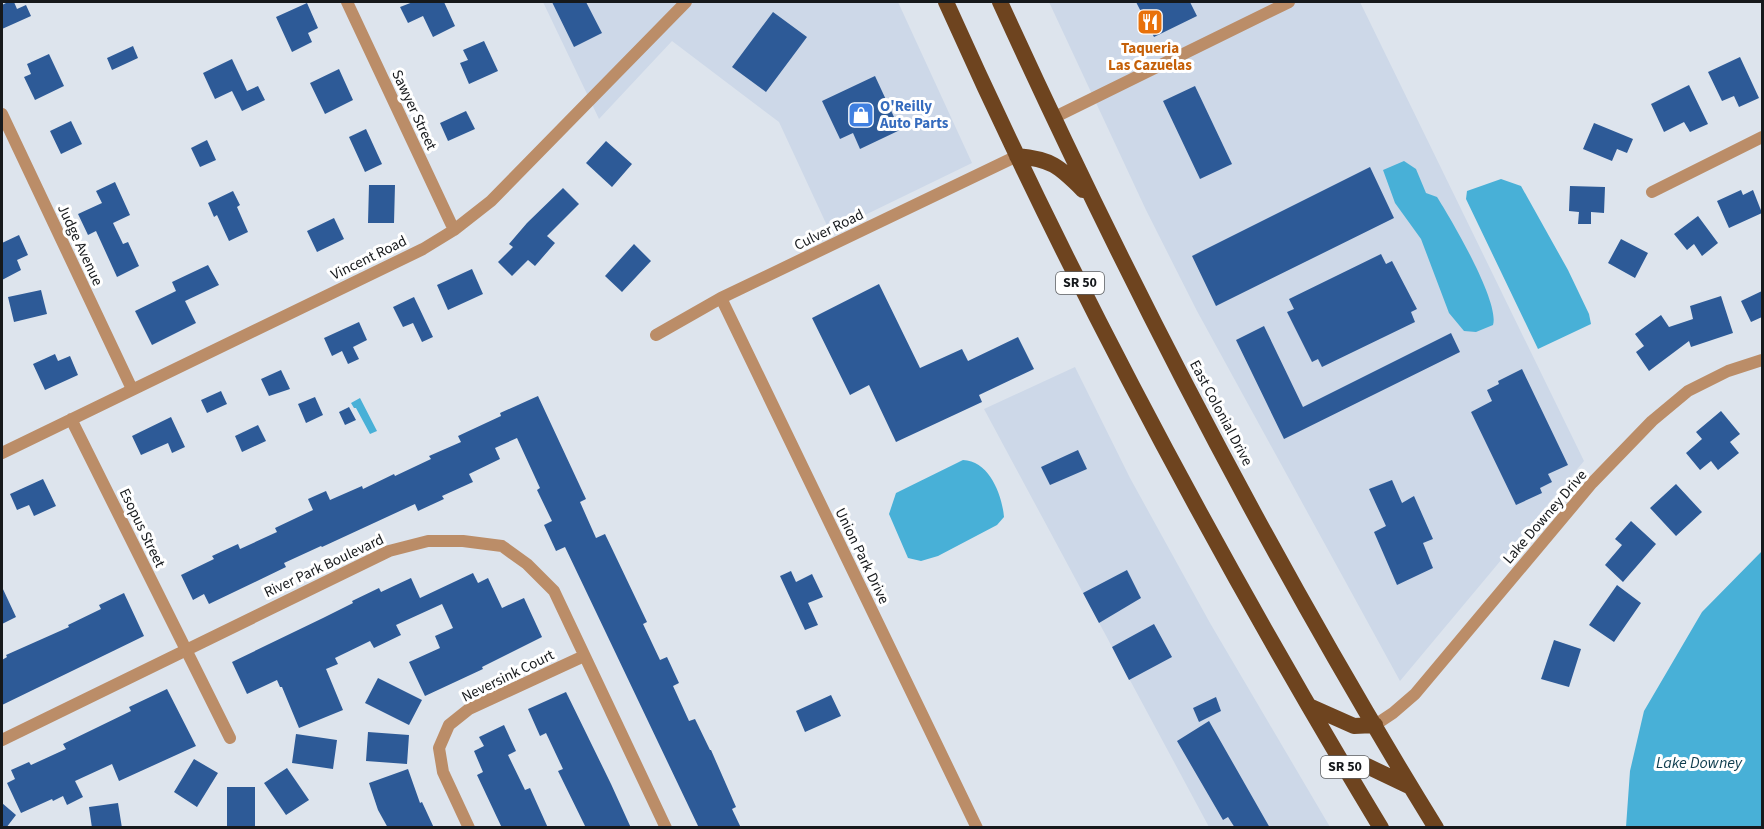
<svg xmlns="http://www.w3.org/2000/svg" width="1764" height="829" viewBox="0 0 1764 829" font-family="'Source Sans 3',sans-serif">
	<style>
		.built { fill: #cdd8e8 }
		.water { fill: #48b0d7 }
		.building { fill: #2d5a97 }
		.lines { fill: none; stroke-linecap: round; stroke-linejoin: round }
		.minor { stroke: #bb8d68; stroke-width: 12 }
		.trunk { stroke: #6e441f; stroke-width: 16 }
		.labels { text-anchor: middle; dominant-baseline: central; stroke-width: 6; stroke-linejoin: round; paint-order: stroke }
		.shield { fill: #fff; stroke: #5c5e60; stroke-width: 1.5 }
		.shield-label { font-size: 14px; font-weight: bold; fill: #16191c }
		.food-label { font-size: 15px; font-weight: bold; fill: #c56008; stroke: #fff }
		.shop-label { font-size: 15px; font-weight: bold; fill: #366cbe; stroke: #fff; text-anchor: start }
		.street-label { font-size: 15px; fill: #16191c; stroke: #fff }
		.water-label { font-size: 16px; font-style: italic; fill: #0f3d4e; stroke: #fff }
	</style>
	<rect width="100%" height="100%" fill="#dde4ed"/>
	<path class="built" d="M543 2H898L972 163 830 232 779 122 672 41 599 119Z
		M1049 2H1360L1584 461 1400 681 1197 311 1146 210Z
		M1075 367 1130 478 1210 623 1330 827H1209L984 409Z"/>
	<path class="water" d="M1404 161 1416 169 1426 193 1437 197C1451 219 1500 302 1493 325L1476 332 1464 331 1449 313 1421 239 1395 203 1383 170Z
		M1501 179 1521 186 1568 270 1589 314 1591 324 1538 349 1466 199 1467 191Z
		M360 398 377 431 370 434 356 408H354L351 403Z
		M963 460C989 461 1002 494 1004 517L997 525 938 556 921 561 908 558 889 514 896 493Z
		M1762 551V827H1626L1630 771 1644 711 1702 612Z"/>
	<path class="building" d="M8 2H14L17 9 26 5 31 16 2 29V5Z
		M413 2H444L455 26 433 37 423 16 408 23 400 7Z
		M552 2H586L602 33 574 47Z
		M1136 2H1190L1197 16 1154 37Z
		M307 3 318 28 308 33 312 42 292 52 276 17Z
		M773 12 807 37 766 92 732 67Z
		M484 41 498 71 469 84 460 63 468 60 463 50Z
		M133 46 138 58 112 70 107 58Z
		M49 54 64 86 35 100 24 77 31 74 27 64Z
		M1740 57 1759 98 1739 107 1734 96 1722 101 1708 72Z
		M232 59 247 91 258 86 265 100 242 111 232 91 215 99 203 73Z
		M339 69 353 100 325 114 310 83Z
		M875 76 900 130 860 149 853 133 840 139 822 101Z
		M1689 85 1708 124 1690 132 1684 122 1664 132 1651 104Z
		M1195 86 1232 164 1200 179 1163 101Z
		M466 111 475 129 448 141 440 123Z
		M71 121 82 144 61 154 50 131Z
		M1594 123 1633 139 1627 153 1617 149 1612 161 1583 149Z
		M366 129 382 164 365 172 349 137Z
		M207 140 216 160 200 167 191 148Z
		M606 141 632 164 612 187 586 163Z
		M1370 167 1394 218 1216 306 1192 256Z
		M115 182 130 215 113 223 123 244 128 242 139 266 117 277 96 231 88 235 78 214 102 203 96 191Z
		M369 185H395L394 223H368Z
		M1570 186 1605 187 1604 213 1591 212V224H1578L1579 212 1569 211Z
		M563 188 579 204 547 236 555 243 535 266 528 260 512 276 498 262 513 247 509 244 527 223Z
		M1741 190 1743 195 1753 190 1762 213 1729 228 1717 201Z
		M233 191 240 205 237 207 248 232 229 241 217 215 214 217 208 203Z
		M1698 216 1718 243 1702 256 1694 244 1687 250 1674 234Z
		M334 218 344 239 317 252 307 231Z
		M19 235 28 255 17 260 21 270 2 280V243Z
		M1621 239 1648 253 1635 278 1608 263Z
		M634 244 651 261 622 292 605 276Z
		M1381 254 1386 264 1392 261 1417 309 1411 312 1415 322 1322 367 1318 359 1312 362 1287 312 1294 309 1289 299Z
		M208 265 219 285 185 301 196 323 152 345 135 311 176 291 172 282Z
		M472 269 483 294 448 310 437 285Z
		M879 284 920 368 962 349 968 361 1018 337 1034 369 979 395 982 402 896 442 869 385 850 395 812 318Z
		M41 290 47 314 14 322 8 297Z
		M1762 291V317L1751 322 1741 301Z
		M1721 296 1733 333 1691 347 1689 341 1649 371 1636 352 1644 346 1635 334 1661 315 1669 327 1693 319 1690 306Z
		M414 297 433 337 422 342 413 323 403 327 393 307Z
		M359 322 367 340 353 347 359 359 348 364 342 351 332 356 324 338Z
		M1264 326 1303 407 1451 333 1460 352 1284 439 1236 340Z
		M55 354 58 361 70 356 78 375 45 390 33 364Z
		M1522 369 1568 465 1548 474 1552 482 1540 488 1542 493 1516 505 1471 412 1492 401 1487 390 1499 384 1498 381Z
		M281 370 290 389 269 396 261 379Z
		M221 391 227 404 207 413 201 400Z
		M538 396 586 499 580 502 596 538 605 534 647 622 643 624 660 660 667 657 679 683 673 686 689 721 695 719 710 750H711L736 807 732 809 741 828H699L565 547 556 551 544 525 552 521 537 490 540 488 517 438 495 448 500 459 469 474 473 482 442 496 444 499 418 511 415 504 322 547 321 546 284 563 286 567 209 604 204 594 193 600 181 575 214 559 212 556 238 544 240 549 277 532 275 528 313 510 308 499 326 491 330 500 362 486 363 489 394 474 395 476 431 459 429 456 461 442 458 436 501 416 500 413Z
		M315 397 323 415 306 423 298 404Z
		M349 407 356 420 345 425 339 412Z
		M1721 411 1740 434 1730 442 1739 453 1718 470 1711 461 1700 470 1686 453 1702 439 1696 432Z
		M171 417 185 447 172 453 168 443 141 455 132 436Z
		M258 425 266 441 242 452 235 436Z
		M1078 450 1087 469 1050 485 1041 467Z
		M43 479 56 506 34 516 29 505 17 510 10 494Z
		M1392 480 1402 503 1414 496 1433 539 1423 543 1433 568 1397 585 1374 532 1386 526 1369 489Z
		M1676 484 1702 512 1676 536 1650 508Z
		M1631 521 1656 544 1623 582 1605 565 1622 545 1615 539Z
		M1127 570 1141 598 1099 623 1083 593Z
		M791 571 796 582 812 574 823 597 808 603 818 625 805 630 780 576Z
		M473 573 478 583 488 578 502 608 524 598 542 637 482 667 483 669 425 696 409 662 440 648 435 636 453 628 442 604 396 625 401 635 374 648 370 641 335 658 338 664 326 669 343 710 299 728 282 687H280L277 680 247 694 232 662 323 618 353 603 352 601 379 588 381 592 411 578 420 598Z
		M1617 585 1641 603 1614 642 1589 625Z
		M2 587 16 617 2 624Z
		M124 593 144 636 2 705V660L7 657 6 655 69 627 68 625 101 609 99 605Z
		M1154 624 1172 657 1129 680 1112 647Z
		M1554 640 1581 649 1569 687 1541 679Z
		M378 678 422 700 409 725 365 703Z
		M167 689 196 746 119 781 112 764 75 781 83 797 67 805 63 796 53 801 52 799 21 813 7 783 15 779 11 770 29 762 31 765 66 749 63 744 131 711 129 707Z
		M566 692 611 784 631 828H586L558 771 563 769 546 733 540 736 528 709Z
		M831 695 841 716 805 732 796 711Z
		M1216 697 1221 711 1199 722 1193 708Z
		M1209 721 1270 828H1235L1228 817 1223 820 1177 741Z
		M504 725 516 751 508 755 525 790 530 788 548 828H502L477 775 483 772 474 751 484 746 479 737Z
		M368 732 409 735 407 764 366 761Z
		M296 734 337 740 333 769 292 763Z
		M194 759 218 773 197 807 174 792Z
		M287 768 309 800 286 815 264 783Z
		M408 769 420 803 422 802 434 828H388L378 810 369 783Z
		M227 787H255V828H227Z
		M2 803 16 815 6 828H2Z
		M118 803 122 828H92L89 807Z"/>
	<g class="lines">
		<path class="minor" d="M347 2 454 230
			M2 114 132 389
			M1053 118 1289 2
			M1652 192 1762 137
			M721 298 977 828
			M656 335 721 298 1017 156
			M71 419 230 738
			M2 453 423 249 454 230 491 201 686 2
			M1375 725 1393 713 1415 694 1592 483 1652 421 1688 391 1728 371 1762 360
			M2 740 389 551 428 541H463L502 546 527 564 554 591 666 828
			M469 828 443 772 439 748 449 725 469 709 584 656"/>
		<path class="trunk" d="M946 2C1073 286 1220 561 1381 828
			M1000 2C1129 285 1272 562 1436 828
			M1017 156C1051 159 1059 166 1083 190
			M1309 706 1354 726 1375 725
			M1344 766H1367L1411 787"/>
	</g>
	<defs>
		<g id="restaurant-square" transform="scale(1.35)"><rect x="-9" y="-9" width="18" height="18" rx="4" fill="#e8710a" stroke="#fff"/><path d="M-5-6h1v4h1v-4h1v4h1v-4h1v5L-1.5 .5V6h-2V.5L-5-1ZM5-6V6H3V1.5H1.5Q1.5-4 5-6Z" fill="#fff"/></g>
		<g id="shop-square" transform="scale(1.35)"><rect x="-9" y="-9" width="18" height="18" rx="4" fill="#3f7fe0" stroke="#fff"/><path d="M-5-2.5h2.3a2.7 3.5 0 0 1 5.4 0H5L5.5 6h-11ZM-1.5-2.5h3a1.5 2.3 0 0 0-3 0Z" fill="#fff"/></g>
	</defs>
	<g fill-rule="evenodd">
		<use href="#restaurant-square" x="1150" y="22"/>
		<use href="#shop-square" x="861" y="115"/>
	</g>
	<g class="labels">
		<g class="shield">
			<rect x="1056" y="272" width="48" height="22" rx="4.5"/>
			<rect x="1321" y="756" width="48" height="22" rx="4.5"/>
		</g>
		<g class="shield-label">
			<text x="1080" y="283">SR 50</text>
			<text x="1345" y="767">SR 50</text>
		</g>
		<g class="food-label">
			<text x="1150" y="48">Taqueria<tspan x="1150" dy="17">Las Cazuelas</tspan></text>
		</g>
		<g class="shop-label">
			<text x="880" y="106">O'Reilly<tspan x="880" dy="17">Auto Parts</tspan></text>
		</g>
		<g class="street-label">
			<text transform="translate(414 110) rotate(65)">Sawyer Street</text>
			<text transform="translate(829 230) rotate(-26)">Culver Road</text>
			<text transform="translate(80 245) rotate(65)">Judge Avenue</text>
			<text transform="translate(369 258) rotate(-26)">Vincent Road</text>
			<text transform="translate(1221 413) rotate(62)">East Colonial Drive</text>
			<text transform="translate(1545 517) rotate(-49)">Lake Downey Drive</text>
			<text transform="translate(142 528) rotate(64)">Esopus Street</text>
			<text transform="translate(862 556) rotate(64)">Union Park Drive</text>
			<text transform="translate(324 566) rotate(-25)">River Park Boulevard</text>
			<text transform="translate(508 676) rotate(-26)">Neversink Court</text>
		</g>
		<g class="water-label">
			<text x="1699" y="763">Lake Downey</text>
		</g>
	</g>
	<rect width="1764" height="829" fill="none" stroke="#16191c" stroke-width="6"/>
</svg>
